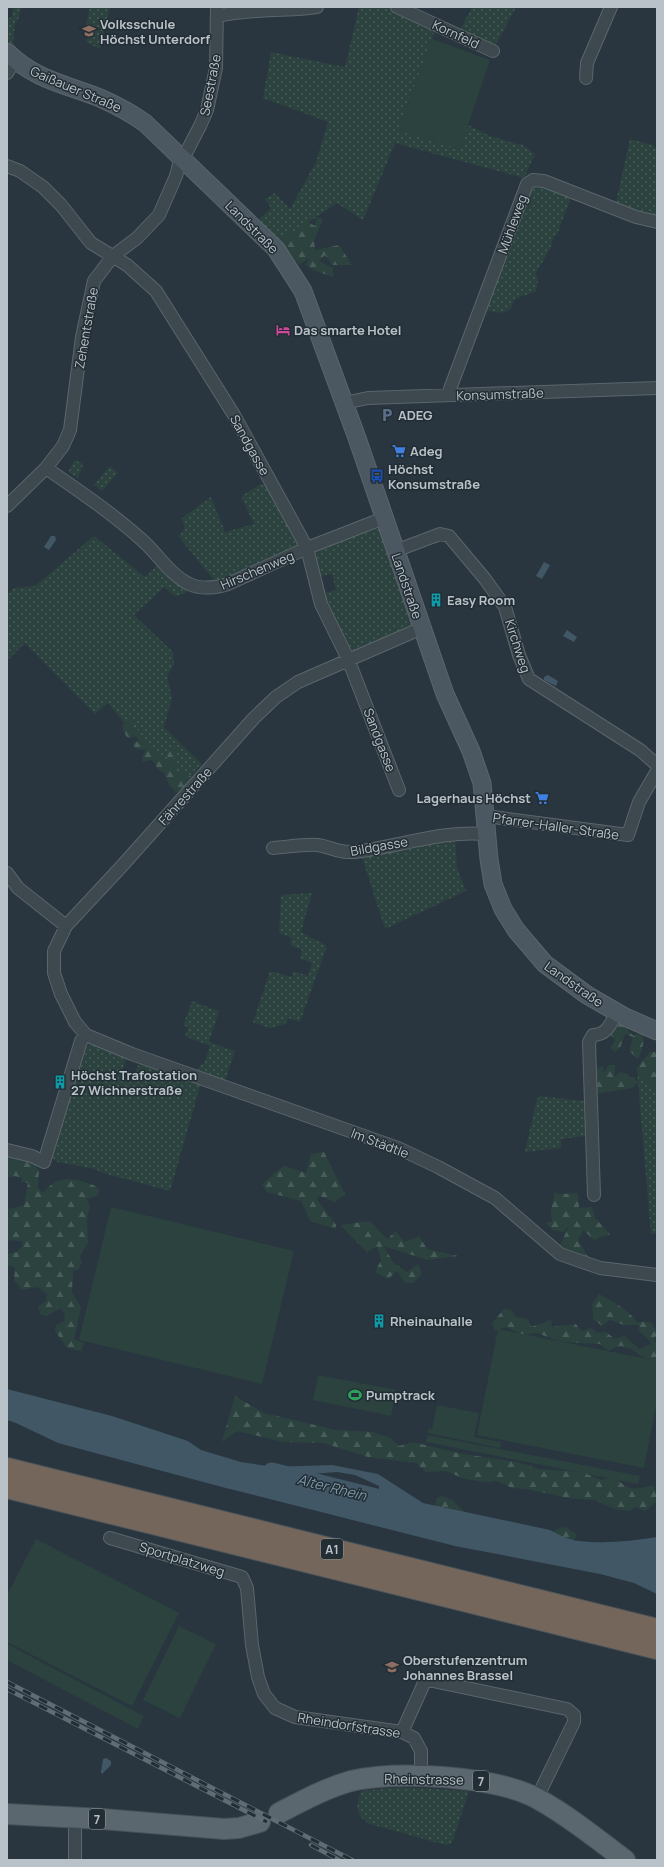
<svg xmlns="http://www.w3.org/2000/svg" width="664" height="1867" viewBox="0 0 664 1867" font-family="Manrope,sans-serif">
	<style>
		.grass { fill: url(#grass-dots) }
		.forest { fill: url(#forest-firs) }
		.park { fill: #2c423f }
		.water { fill: #415766; fill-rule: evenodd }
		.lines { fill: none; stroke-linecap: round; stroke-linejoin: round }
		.river { stroke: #415766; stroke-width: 19 }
		.street-casing { stroke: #5b656c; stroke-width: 14 }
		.secondary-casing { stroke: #5b656c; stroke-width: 19 }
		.primary-casing { stroke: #475158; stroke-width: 22 }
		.highway-casing { stroke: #485259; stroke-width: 24 }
		.street { stroke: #3d484f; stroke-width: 12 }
		.secondary { stroke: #4c5861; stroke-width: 17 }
		.primary { stroke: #5b676f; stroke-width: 20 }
		.highway { stroke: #74665b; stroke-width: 22 }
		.rail-casing { stroke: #606c75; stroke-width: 4.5 }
		.rail { stroke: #222d34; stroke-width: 3; stroke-dasharray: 9; stroke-linecap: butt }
		.labels { text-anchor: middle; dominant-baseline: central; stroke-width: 3; stroke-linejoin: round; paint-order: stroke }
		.shield { fill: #222d34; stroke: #8c959c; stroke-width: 1 }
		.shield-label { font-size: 12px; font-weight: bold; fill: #bac2c9 }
		.poi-label { font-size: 13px; font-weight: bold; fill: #bac2c9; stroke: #222d34; text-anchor: start }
		.street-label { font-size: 13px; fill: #bac2c9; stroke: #222d34 }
		.water-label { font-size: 14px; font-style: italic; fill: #7e97a9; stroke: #222d34 }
	</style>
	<defs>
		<pattern id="grass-dots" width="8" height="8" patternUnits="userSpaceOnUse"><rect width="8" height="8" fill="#2c423f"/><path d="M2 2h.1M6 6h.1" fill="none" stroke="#485c59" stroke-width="1.8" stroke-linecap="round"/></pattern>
		<pattern id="forest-firs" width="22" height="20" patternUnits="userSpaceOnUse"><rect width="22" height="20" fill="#2c423f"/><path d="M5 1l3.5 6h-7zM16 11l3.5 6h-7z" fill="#485c59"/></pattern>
	</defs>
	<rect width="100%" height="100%" fill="#29363f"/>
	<path class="grass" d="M13 7H22L17 22H15L13 47 7 38V19L12 17Z
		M90 7H110L100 49 86 42 88 34 85 30Z
		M359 7H390L436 28 398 130 460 149 468 125 488 135 519 145 520 143 535 154 524 178 395 143 363 220 337 203 280 241 258 220 271 208 265 199 275 193 290 209 316 162 328 122 263 98 271 52 345 67Z
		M472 7H516L494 48 459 32Z
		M630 139 653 145 657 150V217L618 206 616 202Z
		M533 185H540L571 197 557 235 554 236 550 249 536 273 538 282 536 291C528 295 522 295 514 300L512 307 505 313 486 311V305Z
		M75 460 83 464 78 478 68 472Z
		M110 466 118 473 102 491 94 485Z
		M268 483 298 543 296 547 216 583 178 536 185 529 182 518 211 497 225 532 254 524 242 499 243 495 261 484Z
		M374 528 380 530 411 618 412 625 407 629 355 652 347 648 322 594 336 590 332 574 317 577 311 551Z
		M94 536 145 577 159 563 190 590 183 594 175 596 164 587 134 615 173 652 174 665 167 676 172 698 164 727 202 764 180 790 108 703 95 714 25 643 7 661V595L14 588 35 586Z
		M455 840 457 868 466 891 385 929 361 854 405 846Z
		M312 893 301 932 327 946 300 1022 288 1018 285 1024 270 1028 253 1022 270 971 292 977 294 971 308 976 312 963 300 958 302 950 290 945 292 938 279 933 281 895Z
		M192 1001 219 1011 209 1042 235 1051 225 1081 197 1071 201 1064H204L210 1046 185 1036 188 1027 183 1025Z
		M91 1043 127 1056 120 1078 131 1082 140 1061 201 1083 170 1191 100 1172 96 1169 58 1162C52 1159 52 1158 53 1151L86 1047Z
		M637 1070 657 1090V1234H651Z
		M540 1096 585 1101 586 1136 561 1139V1148L525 1152 537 1099Z
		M399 1787 469 1791 452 1843 446 1845 370 1824C356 1817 354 1805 362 1791Z"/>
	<path class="forest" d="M316 217 323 219 314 240 315 250 339 245 352 265H332L325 255 319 261 333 268V277L313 270 306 265 309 258 299 265 280 241 286 231 293 233 305 220 315 226Z
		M128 719C135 723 140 729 139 738L144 737 148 742V749L152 747 158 753 157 756 161 757 164 764 169 762 166 751 175 749 177 757 170 760 172 764 176 763V773L186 771 192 778 190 788 184 793 175 792 169 785 165 774C155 768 158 766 151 760L143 762 142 757 146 749 138 750 133 746 134 742 139 741 136 736 129 738 126 736 122 726Z
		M617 1022 627 1026 628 1031 634 1036 638 1031 643 1033C645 1040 642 1052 638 1059L629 1051 633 1037 625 1034 620 1048 615 1052 610 1048 615 1041 609 1032Z
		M650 1052H657L656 1092 646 1085 636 1069Z
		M608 1065H615V1077L620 1072 628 1074 629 1077H634L638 1083 632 1088 594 1094 592 1072 603 1066 604 1073Z
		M324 1152 345 1194 335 1202 320 1196 316 1198 336 1225V1229L310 1221 301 1201 267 1192 262 1184 281 1168 285 1166 306 1173 311 1154Z
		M12 1154 35 1160 36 1167 39 1171 38 1187 42 1193C47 1189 52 1183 58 1181 67 1176 92 1182 99 1189L98 1196 86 1199 90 1205 87 1219 88 1243 79 1256 82 1262 78 1270 73 1271 72 1293 81 1307 74 1339 84 1343 81 1351 67 1348 55 1331 56 1325 65 1321 64 1313 61 1308 46 1316 40 1314 38 1307 46 1301 47 1294 37 1287 22 1290 14 1280 15 1267 7 1265V1254L17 1252 23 1245 21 1241 7 1240V1209L15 1208 24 1205 28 1183 21 1182 22 1178 15 1176 7 1178V1160Z
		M555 1192 559 1194 578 1193 579 1208 592 1207 595 1218 610 1234 594 1240 583 1230 578 1240 588 1257 569 1251 560 1245 569 1226 563 1232 553 1230 546 1223 552 1221 551 1209Z
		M370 1221 387 1239 396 1231 404 1242 419 1236 427 1249 458 1256 428 1260 383 1246 394 1263 407 1272 418 1264 422 1274 413 1283H405L397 1271 388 1279 375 1272 381 1260 377 1246 367 1252 340 1225Z
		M599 1294C613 1302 628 1309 637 1322H651L657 1332 654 1341 657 1342V1360C642 1361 634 1347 620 1346 617 1346 611 1350 608 1351L600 1344 561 1342 537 1333 523 1335 506 1327 495 1331 492 1323 504 1309 511 1310 516 1317 528 1319 531 1327 551 1320 552 1327 576 1324 581 1331 591 1328 597 1333 606 1332 615 1339 624 1336 640 1349 652 1344 645 1336 638 1330 639 1325H624L610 1320 602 1326 593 1319 592 1304Z
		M235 1396 264 1413 336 1430 373 1432 391 1438 399 1446 413 1442 463 1454 517 1462 539 1469 582 1472 601 1480 615 1476C628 1492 635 1490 654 1485L657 1501 645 1511 635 1507 630 1511 615 1509 594 1500 568 1498 526 1489 512 1488 497 1481 482 1482 462 1478 446 1471 426 1472 416 1463 368 1457 323 1443 283 1442 237 1431 222 1442Z
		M442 1496 452 1500 464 1511 461 1522 432 1516 437 1498Z
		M566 1527 577 1535 567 1552 551 1533 560 1528Z"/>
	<path class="park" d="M432 39 490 60 460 149 398 130Z
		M111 1207 294 1251 262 1384 79 1340Z
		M498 1329 657 1361V1401L644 1468 477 1435Z
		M318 1375 396 1390 391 1416 313 1400Z
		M437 1405 479 1413 474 1437 501 1442 500 1448 428 1433 429 1428 432 1429Z
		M427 1435 640 1476 638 1484 426 1442Z
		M36 1539 179 1613 132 1706 7 1642V1595Z
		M179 1626 216 1644 180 1718 143 1700Z
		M7 1644 144 1716 138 1729 7 1660Z"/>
	<path class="water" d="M51 536H55L56 540 49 550 44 547Z
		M544 562 550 565 542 579 536 576Z
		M567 630 577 637 574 642 563 636Z
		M548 675 558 681 556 686 544 680V677Z
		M7 1389 112 1416 188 1441 201 1450 241 1462 273 1467 332 1465 378 1474 423 1503 550 1530C559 1535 569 1540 579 1541 604 1544 632 1541 657 1537V1594L634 1583 600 1574 455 1546 222 1487 58 1443 16 1423 7 1420ZM337 1472 355 1475 379 1486V1492L342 1493 337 1491 332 1485 298 1479 299 1475Z
		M106 1758 111 1761V1765L102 1774 101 1772 103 1759Z"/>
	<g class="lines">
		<path class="river" d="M272 1472 380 1499"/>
		<g class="street-casing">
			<path id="street" d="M397 7 493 51
				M218 16C250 8 284 12 317 7
				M7 73 15 60
				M586 78 587 63 611 7
				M7 166 20 171 43 187 61 205 91 243 127 265 156 291 234 415 307 548 321 604 348 659 399 790
				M450 395V389L527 184 533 180 544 181 636 217 657 222
				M344 403 368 398 657 388
				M46 468C79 491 112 513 142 540 158 554 169 574 189 584 202 590 215 588 228 584L307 548 384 518
				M7 506 46 468 63 446 70 430 82 337 94 281 113 256 137 238 159 215 176 176 181 157 187 151 200 126 207 110 216 68 217 7
				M395 551 440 534 449 536 485 579 505 607 519 655 529 679 640 750 657 765
				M422 628 298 682 276 697 254 718 121 867 66 926 54 951V973L61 994 75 1022 86 1035 132 1054 398 1148 438 1167 495 1198 560 1254 600 1268 657 1275
				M486 816 628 835 639 802 657 771
				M273 848C287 847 304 844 318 845 332 847 337 853 354 852 398 847 442 830 486 834
				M7 873 18 888 66 926
				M7 1150 32 1156 44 1162 81 1041 86 1035
				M594 1195 589 1042 593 1035C607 1035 611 1023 617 1012
				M110 1538 242 1577 247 1588 252 1645 258 1677 264 1694 275 1708 295 1717 402 1732 414 1738 421 1751V1777
				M402 1732 425 1681H433L567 1709 574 1715V1722L537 1798
				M75 1818V1860"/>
		</g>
		<g class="secondary-casing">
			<path id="secondary" d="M7 52C35 80 65 84 100 98 116 105 131 113 145 123L276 249 303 291 357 438 445 694 471 751 482 783 489 859 493 884 503 909 516 930 545 964 587 995 625 1017 657 1031"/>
		</g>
		<g class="primary-casing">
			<path id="primary" d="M279 1813C302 1801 326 1788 351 1781 397 1770 496 1776 538 1799 569 1816 597 1839 625 1860
				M7 1814 102 1819 224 1829 239 1828 260 1822"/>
		</g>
		<g class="highway-casing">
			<path id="highway" d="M7 1469 657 1630
				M7 1487 657 1648"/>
		</g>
		<use href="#street" class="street"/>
		<use href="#secondary" class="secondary"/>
		<use href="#primary" class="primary"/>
		<use href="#highway" class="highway"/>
		<g class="rail-casing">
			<path id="rail" d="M7 1682 352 1860
				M7 1689 267 1822
				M311 1845 339 1860"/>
		</g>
		<use href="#rail" class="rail"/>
	</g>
	<defs>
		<g id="school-bare" transform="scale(1.08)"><path d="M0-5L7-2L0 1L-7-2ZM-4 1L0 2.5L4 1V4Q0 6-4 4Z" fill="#8d6e63" stroke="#222d34" stroke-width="2.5" paint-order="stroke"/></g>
		<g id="hotel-bare" transform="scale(1.08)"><path d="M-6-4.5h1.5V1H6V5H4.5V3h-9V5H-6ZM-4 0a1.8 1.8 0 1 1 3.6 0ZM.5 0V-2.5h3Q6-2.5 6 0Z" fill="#d1479c" stroke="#222d34" stroke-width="2.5" paint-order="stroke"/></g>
		<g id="parking-bare" transform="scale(1.08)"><path d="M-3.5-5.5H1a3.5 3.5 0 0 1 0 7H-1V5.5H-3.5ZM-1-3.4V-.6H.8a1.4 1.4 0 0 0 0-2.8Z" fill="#5c6f8a" stroke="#222d34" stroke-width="2.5" paint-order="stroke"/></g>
		<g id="supermarket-bare" transform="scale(1.08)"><path d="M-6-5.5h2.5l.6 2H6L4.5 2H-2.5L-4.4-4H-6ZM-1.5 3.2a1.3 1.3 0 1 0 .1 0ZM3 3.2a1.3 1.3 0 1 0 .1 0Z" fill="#3f7fe0" stroke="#222d34" stroke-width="2.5" paint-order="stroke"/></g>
		<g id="bus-bare" transform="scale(1.08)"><path d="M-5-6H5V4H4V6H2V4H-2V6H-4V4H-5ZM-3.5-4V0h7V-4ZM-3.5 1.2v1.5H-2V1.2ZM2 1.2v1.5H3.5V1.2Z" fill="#1a4fb4" stroke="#222d34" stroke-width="2.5" paint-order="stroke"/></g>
		<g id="building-bare" transform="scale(1.08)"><path d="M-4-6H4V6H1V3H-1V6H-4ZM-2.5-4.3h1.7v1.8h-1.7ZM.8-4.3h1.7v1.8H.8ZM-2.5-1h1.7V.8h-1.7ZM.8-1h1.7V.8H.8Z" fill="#0f9aa8" stroke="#222d34" stroke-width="2.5" paint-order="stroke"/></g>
		<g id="stadium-bare" transform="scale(1.08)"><path d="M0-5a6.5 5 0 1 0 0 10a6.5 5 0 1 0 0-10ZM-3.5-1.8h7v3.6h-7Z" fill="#2e9e5b" stroke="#222d34" stroke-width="2.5" paint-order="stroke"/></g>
	</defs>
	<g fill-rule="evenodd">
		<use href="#school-bare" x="89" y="31"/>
		<use href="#hotel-bare" x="283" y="330"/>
		<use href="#parking-bare" x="387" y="415"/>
		<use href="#supermarket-bare" x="399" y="451"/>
		<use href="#bus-bare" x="377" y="476"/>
		<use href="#building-bare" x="436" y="600"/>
		<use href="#supermarket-bare" x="542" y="798"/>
		<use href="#building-bare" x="60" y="1082"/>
		<use href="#building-bare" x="379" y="1321"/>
		<use href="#stadium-bare" x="355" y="1395"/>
		<use href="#school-bare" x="392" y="1667"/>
	</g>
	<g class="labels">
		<g class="shield">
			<rect x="321" y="1539" width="22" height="20" rx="3"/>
			<rect x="473" y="1771" width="16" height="20" rx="3"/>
			<rect x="89" y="1809" width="16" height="20" rx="3"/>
		</g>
		<g class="shield-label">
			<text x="332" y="1549">A1</text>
			<text x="481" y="1781">7</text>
			<text x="97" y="1819">7</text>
		</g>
		<g class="poi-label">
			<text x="100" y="24">Volksschule<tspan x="100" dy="15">Höchst Unterdorf</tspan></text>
			<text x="294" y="330">Das smarte Hotel</text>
			<text x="398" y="415">ADEG</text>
			<text x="410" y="451">Adeg</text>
			<text x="388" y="469">Höchst<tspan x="388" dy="15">Konsumstraße</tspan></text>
			<text x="447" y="600">Easy Room</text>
			<text x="531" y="798" text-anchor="end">Lagerhaus Höchst</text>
			<text x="71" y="1075">Höchst Trafostation<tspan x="71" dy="15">27 Wichnerstraße</tspan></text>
			<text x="390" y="1321">Rheinauhalle</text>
			<text x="366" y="1395">Pumptrack</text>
			<text x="403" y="1660">Oberstufenzentrum<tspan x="403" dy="15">Johannes Brassel</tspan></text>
		</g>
		<g class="street-label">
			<text transform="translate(456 34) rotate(25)">Kornfeld</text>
			<text transform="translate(210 85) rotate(-79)">Seestraße</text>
			<text transform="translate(76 89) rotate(23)">Gaißauer Straße</text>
			<text transform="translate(512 224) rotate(-70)">Mühleweg</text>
			<text transform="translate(252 227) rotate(45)">Landstraße</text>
			<text transform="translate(86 328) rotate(-80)">Zehentstraße</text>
			<text transform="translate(500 394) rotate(-2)">Konsumstraße</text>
			<text transform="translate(250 445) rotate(61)">Sandgasse</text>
			<text transform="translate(257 570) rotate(-23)">Hirschenweg</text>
			<text transform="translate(407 586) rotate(71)">Landstraße</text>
			<text transform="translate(518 646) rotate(72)">Kirchweg</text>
			<text transform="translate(380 740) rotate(69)">Sandgasse</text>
			<text transform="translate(185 796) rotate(-48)">Fährestraße</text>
			<text transform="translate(556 826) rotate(8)">Pfarrer-Haller-Straße</text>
			<text transform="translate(379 846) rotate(-10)">Bildgasse</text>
			<text transform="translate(574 984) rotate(35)">Landstraße</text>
			<text transform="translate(380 1143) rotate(21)">Im Städtle</text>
			<text transform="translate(182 1559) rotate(17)">Sportplatzweg</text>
			<text transform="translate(349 1725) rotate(9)">Rheindorfstrasse</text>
			<text transform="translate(424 1779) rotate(1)">Rheinstrasse</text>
		</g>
		<g class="water-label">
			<text transform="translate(332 1487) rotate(14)">Alter Rhein</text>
		</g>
	</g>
	<rect width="664" height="1867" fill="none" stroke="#bac2c9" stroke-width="16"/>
</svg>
